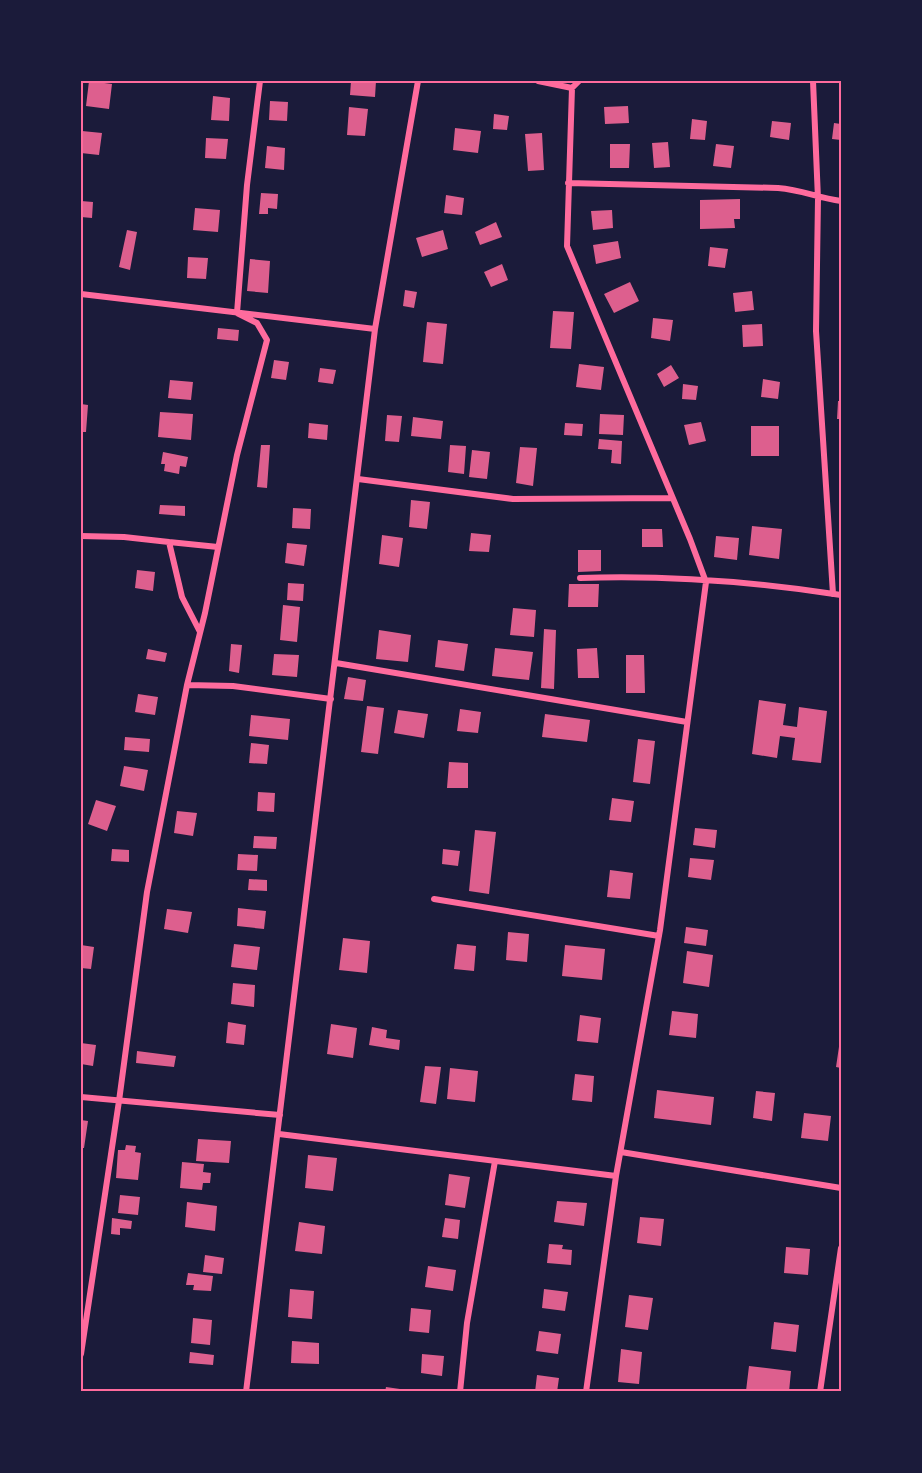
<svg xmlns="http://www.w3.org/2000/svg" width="922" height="1473" viewBox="0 0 922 1473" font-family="Inter,sans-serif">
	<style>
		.building { fill: #dd5f8e }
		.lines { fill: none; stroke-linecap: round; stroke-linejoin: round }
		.minor { stroke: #ff6b9d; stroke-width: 6 }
		.neatline { fill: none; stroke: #ff6b9d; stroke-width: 2 }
	</style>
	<rect width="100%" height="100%" fill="#1b1b3a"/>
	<path class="building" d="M89 81 112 84 109 109 86 106Z
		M351 81H376L375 97 350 95Z
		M213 96 230 98 229 121 211 120Z
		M270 101 288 102 287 121 269 120Z
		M628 106 629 123 605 124 604 107Z
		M349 107 368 109 365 136 347 135Z
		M494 114 509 116 507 130 493 129Z
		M692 119 707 121 705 140 690 139Z
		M772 121 791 123 789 140 770 137Z
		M834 123 841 124V140L832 139Z
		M455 128 481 131 478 153 453 150Z
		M82 131 102 133 99 155 81 153Z
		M542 133 544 170 528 171 525 134Z
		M206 138 228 139 226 159 205 158Z
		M668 142 670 167 654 168 652 143Z
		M610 144H630L629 168H610Z
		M716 144 734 146 731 168 713 166Z
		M267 146 285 148 284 170 265 168Z
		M261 193 278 194 277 209 268 208V214H259Z
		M446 195 464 198 462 215 444 213Z
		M740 199V219H734L735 228 700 229V200Z
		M81 201 93 202 92 218 81 217Z
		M195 208 220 210 218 232 193 230Z
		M612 210 613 228 593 230 591 211Z
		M496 222 502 237 480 245 475 232Z
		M127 230 137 232 130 270 119 267Z
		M443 230 448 249 422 257 416 238Z
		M618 241 621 258 596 264 593 245Z
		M710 247 728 249 725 268 708 266Z
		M188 257 208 258 206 279 187 278Z
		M250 259 270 261 268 293 247 291Z
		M502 264 508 280 491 287 484 272Z
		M630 282 639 301 614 313 604 294Z
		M405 290 417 292 414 308 403 306Z
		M752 291 754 310 735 312 733 293Z
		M553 311 574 312 571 349 550 348Z
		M653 318 673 320 670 341 651 338Z
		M427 322 447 324 443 364 423 362Z
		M762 324 763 346 743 347 742 325Z
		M218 328 239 330 238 341 217 339Z
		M274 360 289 362 286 380 271 378Z
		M579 364 604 367 601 390 576 387Z
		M671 365 679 378 664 387 657 374Z
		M320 368 336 370 333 384 318 382Z
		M763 379 780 382 778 399 761 397Z
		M170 380 193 382 191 400 168 398Z
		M683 384 698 386 696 400 682 399Z
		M838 401H841V419H837Z
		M81 404 88 405 86 432H81Z
		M160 412 193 414 191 440 158 437Z
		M600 414 624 415 623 435 599 434Z
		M387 415 402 416 399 442 385 441Z
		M413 417 443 421 441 439 411 436Z
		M701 422 706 441 689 445 684 425Z
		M309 423 328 425 327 440 308 438Z
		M565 423 583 424 582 436 564 435Z
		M751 426H779V456H751Z
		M599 439 622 441 621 464 611 463 612 450 598 449Z
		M261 445H270L267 488 257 487Z
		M450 445 466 446 464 474 448 472Z
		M520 447 537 448 533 486 516 483Z
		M472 450 490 452 487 479 469 477Z
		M163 452 188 457 186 467 180 466 179 474 164 471 165 464H161Z
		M411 500 430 502 427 529 409 527Z
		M160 505 185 506V516L159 514Z
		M293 508 311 509 310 529 292 528Z
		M752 526 782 529 779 559 749 555Z
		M642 529H662L663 547H642Z
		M471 533 491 535 489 552 469 551Z
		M382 535 403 538 399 567 379 564Z
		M716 536 739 538 737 560 714 557Z
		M287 543 307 545 304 566 285 563Z
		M578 550H601V571L578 572Z
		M137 570 155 572 153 591 135 588Z
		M288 583 304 584 303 601 287 600Z
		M569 584H599L598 607H568Z
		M283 605 300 607 297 642 280 640Z
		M513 608 536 610 534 637 510 635Z
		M544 629 556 630 554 689 541 688Z
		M379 630 411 635 408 662 376 659Z
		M438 640 468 644 464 671 435 667Z
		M231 644 242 645 239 673 229 671Z
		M495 648 533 652 529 680 492 676Z
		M597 648 599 678H578L577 649Z
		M148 649 167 653 165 662 146 659Z
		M274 654 299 655 297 677 272 675Z
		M626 655H644L645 693H626Z
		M348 677 366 680 363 701 344 699Z
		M138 694 158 697 155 715 135 712Z
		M759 700 786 704 783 725 797 727 799 707 827 711 821 763 792 760 795 738 780 736 777 758 752 754Z
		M367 706 384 708 378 754 361 752Z
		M460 709 481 712 478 733 457 731Z
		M398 710 428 714 424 738 394 733Z
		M545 714 590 720 587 742 542 737Z
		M251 715 290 719 288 740 249 736Z
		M125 737 150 739 149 752 124 750Z
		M638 739 655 741 650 784 633 782Z
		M251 743 269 745 267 764 249 763Z
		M449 762 468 763V788H447Z
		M124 766 148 770 144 791 120 786Z
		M258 792 275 793 274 812 257 811Z
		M612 798 634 801 631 822 609 820Z
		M96 800 116 806 107 831 88 824Z
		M177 811 197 813 193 836 174 833Z
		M695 828 717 830 715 848 693 845Z
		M475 830 496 832 489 894 469 891Z
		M254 836 277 837 276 849 253 848Z
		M112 849 129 850V862L111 861Z
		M443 849 460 851 458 866 442 864Z
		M238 854 258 855 257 871 237 870Z
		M690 858 714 860 711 880 688 877Z
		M610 870 633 873 630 899 607 897Z
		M249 879 267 880V891L248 890Z
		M238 908 266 911 264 929 237 926Z
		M167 909 192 912 188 933 164 929Z
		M686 927 708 930 706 946 684 943Z
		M508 932 529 934 527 962 506 960Z
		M343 938 370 941 367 973 339 970Z
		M234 944 260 947 257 970 231 967Z
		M457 944 476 946 474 971 454 969Z
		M81 945 94 947 91 969 81 968Z
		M565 945 605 949 602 980 562 976Z
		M687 951 713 955 709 987 683 983Z
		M233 983 255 985 254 1007 231 1004Z
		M672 1011 698 1014 696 1038 669 1035Z
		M580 1015 601 1018 598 1043 577 1041Z
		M228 1022 246 1025 244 1045 226 1043Z
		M331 1024 357 1028 353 1058 327 1054Z
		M372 1027 387 1030 386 1038 400 1040 399 1050 369 1045Z
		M840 1040 841 1041V1068L836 1067Z
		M81 1043 96 1045 93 1066 81 1064Z
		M137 1051 176 1056 174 1067 136 1063Z
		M425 1066 441 1067 436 1104 420 1102Z
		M450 1068 478 1071 475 1102 447 1099Z
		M575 1074 594 1076 592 1102 572 1100Z
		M657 1090 714 1097 711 1125 654 1118Z
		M756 1091 775 1093 772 1121 753 1118Z
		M804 1113 831 1116 828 1141 801 1138Z
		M81 1120 88 1121 84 1148H81Z
		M198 1139 231 1141 229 1163 196 1161Z
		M126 1145 136 1146 135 1152 141 1153 138 1180 116 1178 118 1150H125Z
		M308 1155 337 1158 333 1191 305 1188Z
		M182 1162 204 1164 203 1172 211 1173 210 1183H203L202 1190 180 1188Z
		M449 1174 470 1177 465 1208 445 1205Z
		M120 1195 140 1197 138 1215 118 1213Z
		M557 1201 587 1203 584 1226 554 1222Z
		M187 1202 217 1206 215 1231 185 1227Z
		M640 1217 664 1219 661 1246 637 1243Z
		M112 1218 132 1221 131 1229 120 1228V1235L111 1234Z
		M445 1218 460 1220 458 1239 442 1237Z
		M299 1222 325 1226 322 1254 295 1251Z
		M549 1244 563 1245 562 1249 572 1250 571 1265 547 1263Z
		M786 1247 810 1249 808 1275 784 1273Z
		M205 1255 224 1258 222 1274 203 1272Z
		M428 1266 456 1270 453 1291 425 1287Z
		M188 1273 213 1276 211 1291 193 1290 194 1285H186Z
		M290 1289 314 1291 312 1319 288 1317Z
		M544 1289 568 1292 565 1311 542 1308Z
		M629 1295 653 1298 648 1330 625 1327Z
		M411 1308 431 1310 429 1333 409 1331Z
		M193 1318 212 1320 210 1345 191 1343Z
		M774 1322 799 1325 796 1352 771 1349Z
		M539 1331 561 1334 558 1354 536 1351Z
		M292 1341 319 1343V1364L291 1363Z
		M621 1349 642 1352 639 1384 618 1382Z
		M190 1352 214 1355 213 1365 189 1363Z
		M422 1354 444 1356 442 1376 421 1373Z
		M749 1366 791 1371 789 1392 746 1391Z
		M537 1375 559 1378 557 1392H535Z
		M386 1387 407 1390V1392H385Z"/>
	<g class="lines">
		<path class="minor" d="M538 81 572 88
			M579 81 572 88 567 246 690 539 706 582 660 930 616 1176 586 1392
			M813 81 818 199 816 331 833 594
			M568 183 778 188C803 190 817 198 841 201
			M81 294 375 329
			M358 479 513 499 672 498
			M81 536 124 537 169 542 182 597 200 632
			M169 542 218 547
			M580 578C666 575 756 582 841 595
			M336 663 687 722
			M187 685 233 686 331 699
			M434 899 659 936
			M81 1097 280 1115
			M279 1134 616 1176
			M621 1152 841 1188
			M81 1354 119 1101 147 892 187 685 205 613 237 455 267 340 257 323 237 313 247 185 260 81
			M246 1392 375 329 418 81
			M460 1392 467 1323 495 1161
			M820 1392 841 1248"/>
	</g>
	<rect width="922" height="1473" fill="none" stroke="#1b1b3a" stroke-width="165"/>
	<rect x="82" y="82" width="758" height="1308" class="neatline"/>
</svg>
